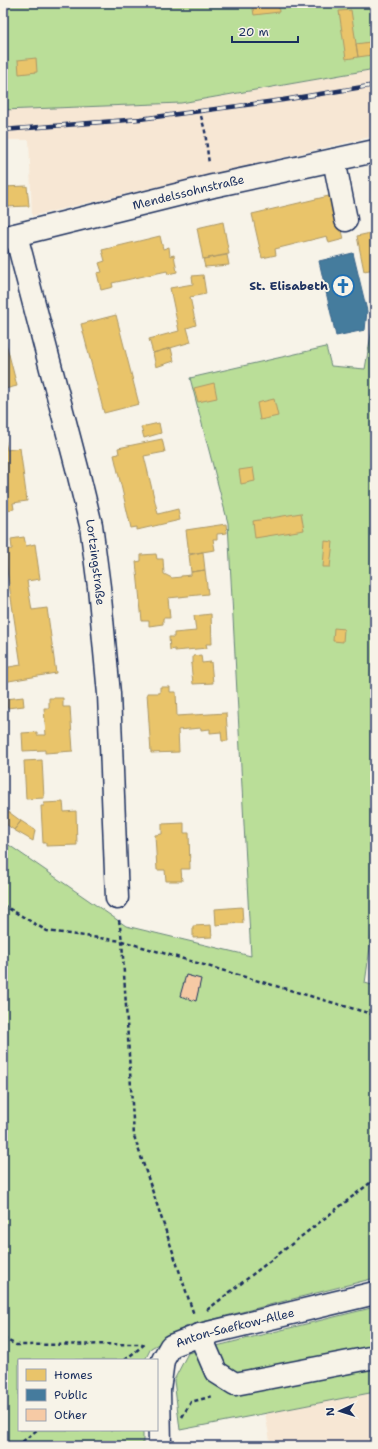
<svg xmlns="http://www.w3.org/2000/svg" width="378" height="1449" viewBox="0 0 378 1449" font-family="'Shantell Sans',sans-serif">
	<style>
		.built { fill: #f7e7d4 }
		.green { fill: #bade98; stroke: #6a867b }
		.homes { fill: #e9c46a; stroke: #ab9766 }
		.public { fill: #457b9d; stroke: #38648a }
		.building { fill: #f6caa5; stroke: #1b2f5e }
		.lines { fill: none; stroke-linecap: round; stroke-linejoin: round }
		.minor-casing { stroke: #1b2f5e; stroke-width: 25 }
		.path { stroke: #1b2f5e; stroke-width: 2.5; stroke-dasharray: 4 3; stroke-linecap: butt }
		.minor { stroke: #f7f3e8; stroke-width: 22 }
		.rail-casing { stroke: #1b2f5e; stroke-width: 4.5 }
		.rail { stroke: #f7f3e8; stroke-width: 3; stroke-dasharray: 9; stroke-linecap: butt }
		.labels { text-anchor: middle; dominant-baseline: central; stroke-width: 4; stroke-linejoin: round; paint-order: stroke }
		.street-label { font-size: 12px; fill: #1b2f5e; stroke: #f7f3e8 }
		.poi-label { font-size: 12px; font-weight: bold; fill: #1b2f5e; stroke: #f7f3e8; text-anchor: end }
	</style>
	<rect width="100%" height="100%" fill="#f7f3e8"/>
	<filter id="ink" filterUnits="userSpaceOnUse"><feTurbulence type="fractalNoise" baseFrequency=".025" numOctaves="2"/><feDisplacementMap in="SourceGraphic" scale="8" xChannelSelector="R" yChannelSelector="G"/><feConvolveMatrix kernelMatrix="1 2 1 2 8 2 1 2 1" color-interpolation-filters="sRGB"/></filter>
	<g filter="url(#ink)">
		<path class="built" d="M375 69V136L32 216 29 140H3V110L181 103Z
			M375 1392V1446H271L265 1413Z"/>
		<path class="green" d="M3 3H375V69L181 103 3 110Z
			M375 312V912L365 983 375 986V1278L187 1326 170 1338 151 1348 145 1360H19V1430H143V1446H3V841L126 926 251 956 228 523 190 378 326 347 331 366 365 369Z
			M375 1307V1392L180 1430 174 1380 188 1353Z"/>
		<path class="homes" d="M252 3H278L279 12 254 15Z
			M351 10 358 57 346 59 339 11Z
			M370 42 372 55 358 57 356 44Z
			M36 58 37 72 19 74 18 60Z
			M27 186 29 206 4 207 3 187Z
			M333 195 344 239 329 243 327 236 275 249 276 255 262 258 252 214Z
			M223 222 229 254 203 259 197 228Z
			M375 232V254H373L375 269 364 271 357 236Z
			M160 236 163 249 169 247 170 256 174 255 177 272 168 274 167 271 112 283 113 287 101 290 97 273 102 272 99 263 105 261 102 250Z
			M227 255 229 265 205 267 203 259Z
			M203 275 206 294 190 297 196 325 187 328 191 342 153 353 149 339 179 331 170 288 193 284 192 276Z
			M116 315 139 404 104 413 81 324Z
			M3 331 17 386 5 389 6 394 3 395Z
			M171 348 174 361 156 367 153 353Z
			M214 383 217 398 198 402 194 388Z
			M274 399 278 416 260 420 257 403Z
			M159 423 161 433 144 438 141 427Z
			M162 439 165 452 144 456 158 514 178 509 180 520 137 530V527L131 528 114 455 119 454 118 448Z
			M5 441 7 450 20 448 27 501 13 503 14 509 3 511V442Z
			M253 468 255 481 241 484 239 470Z
			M301 513 304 530 255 538 253 521Z
			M226 524 227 533 217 534V539H213L215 550 189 554 186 530Z
			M24 537 26 546 35 544 40 579 27 581 32 610 47 608 56 673 3 682V668L21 665 4 550 12 549 11 539Z
			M325 541 333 542 330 567H323Z
			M203 552 205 570 191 572 189 555Z
			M156 554 157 559H163L164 574 172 578 181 577V576L191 575V572L205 570 208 594 168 598 170 618H163V624L149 626V621H142L136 562 141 561V555Z
			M211 614 212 644H206L207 648 175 651V649L170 650 169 637H174V633L196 631 194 616Z
			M334 628 344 629 343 642 333 641Z
			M201 655 202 663 211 662 213 683 193 684 191 664 193 663V656Z
			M160 687H170V692H176L177 716 226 713 228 741H222L221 732 210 733V729L201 730V728L178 730 179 752 151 753 147 693H160Z
			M23 697 24 706 7 708 6 699Z
			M49 698H63V707H70L73 751 45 753V750L23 751 22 733 37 732V735H46L44 708H49Z
			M42 760 44 798 26 799 24 761Z
			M63 802 64 812 76 811 77 845 46 846V843H43L41 806H44V803Z
			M6 810 21 821 14 830 3 822V814Z
			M21 821 35 830 33 841 14 830Z
			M184 823V833H189L190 869H181L182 881H166L165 870H157L155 835 162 834V824Z
			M242 907 243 923 216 925 215 909Z
			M211 925 212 937 193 938V926Z"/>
		<path class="public" d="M353 253 367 311 365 330 336 336 319 261Z"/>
		<path class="building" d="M186 975 201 979 196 1001 180 996Z"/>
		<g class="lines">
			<g class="minor-casing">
				<g id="minor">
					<path d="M334 160 346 220"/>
					<path id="s1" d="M16 235 77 468 91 525 99 587 109 694 117 898"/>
					<path id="s2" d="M3 238 213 186 375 151"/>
					<path d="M200 1335 216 1372 235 1384 375 1357"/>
					<path id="s3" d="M160 1446 159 1390 163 1360 171 1346 200 1335 375 1293"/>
				</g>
			</g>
			<path class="path" d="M201 116 205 131 209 164
				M3 905 47 931 122 941 375 1015
				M119 920 122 941 134 1136 194 1315
				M207 1310 375 1179
				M3 1338 16 1345 143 1344
				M125 1360 146 1343
				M182 1417 191 1402 213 1396
				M17 1446 37 1430"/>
			<use href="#minor" class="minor"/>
			<g class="rail-casing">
				<path id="rail" d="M3 130 140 119 283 100 375 85"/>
			</g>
			<use href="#rail" class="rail"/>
		</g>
	</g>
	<defs>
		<g id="church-ring" transform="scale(1.15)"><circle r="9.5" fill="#f7f3e8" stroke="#1f6fb2" stroke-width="1.5"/><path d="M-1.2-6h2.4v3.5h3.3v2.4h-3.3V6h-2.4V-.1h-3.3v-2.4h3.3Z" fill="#1f6fb2"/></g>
	</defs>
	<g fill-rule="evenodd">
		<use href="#church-ring" x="343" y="286"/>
	</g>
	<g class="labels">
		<g class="street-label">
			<text stroke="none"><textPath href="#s2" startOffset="191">Mendelssohnstraße</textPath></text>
			<text stroke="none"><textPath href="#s1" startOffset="337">Lortzingstraße</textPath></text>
			<text stroke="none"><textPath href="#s3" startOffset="169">Anton-Saefkow-Allee</textPath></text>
		</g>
		<g class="poi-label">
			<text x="328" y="286">St. Elisabeth</text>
		</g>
	</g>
	<rect width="378" height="1449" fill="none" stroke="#f7f3e8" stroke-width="16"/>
	<rect x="8" y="8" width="362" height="1433" fill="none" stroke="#1b2f5e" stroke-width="1.5" filter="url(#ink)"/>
	<rect x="18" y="1359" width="140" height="72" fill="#f7f3e8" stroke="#9fa5b1"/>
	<rect x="26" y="1369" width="20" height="12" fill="#e9c46a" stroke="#9fa5b1"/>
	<text x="54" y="1379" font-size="12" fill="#1b2f5e">Homes</text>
	<rect x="26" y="1389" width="20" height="12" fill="#457b9d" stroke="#9fa5b1"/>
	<text x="54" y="1399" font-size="12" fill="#1b2f5e">Public</text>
	<rect x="26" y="1409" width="20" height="12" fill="#f6caa5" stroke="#9fa5b1"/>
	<text x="54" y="1419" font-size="12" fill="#1b2f5e">Other</text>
	<g transform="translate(340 1411) rotate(266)" stroke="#f7f3e8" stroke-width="3" paint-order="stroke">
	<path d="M0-3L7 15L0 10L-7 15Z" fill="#1b2f5e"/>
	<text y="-6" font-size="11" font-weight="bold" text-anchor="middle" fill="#1b2f5e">N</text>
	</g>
	<path d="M232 36v6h66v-6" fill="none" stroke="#1b2f5e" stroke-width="2"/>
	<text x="238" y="36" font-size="12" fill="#1b2f5e" stroke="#f7f3e8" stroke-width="3" paint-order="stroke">20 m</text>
</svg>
